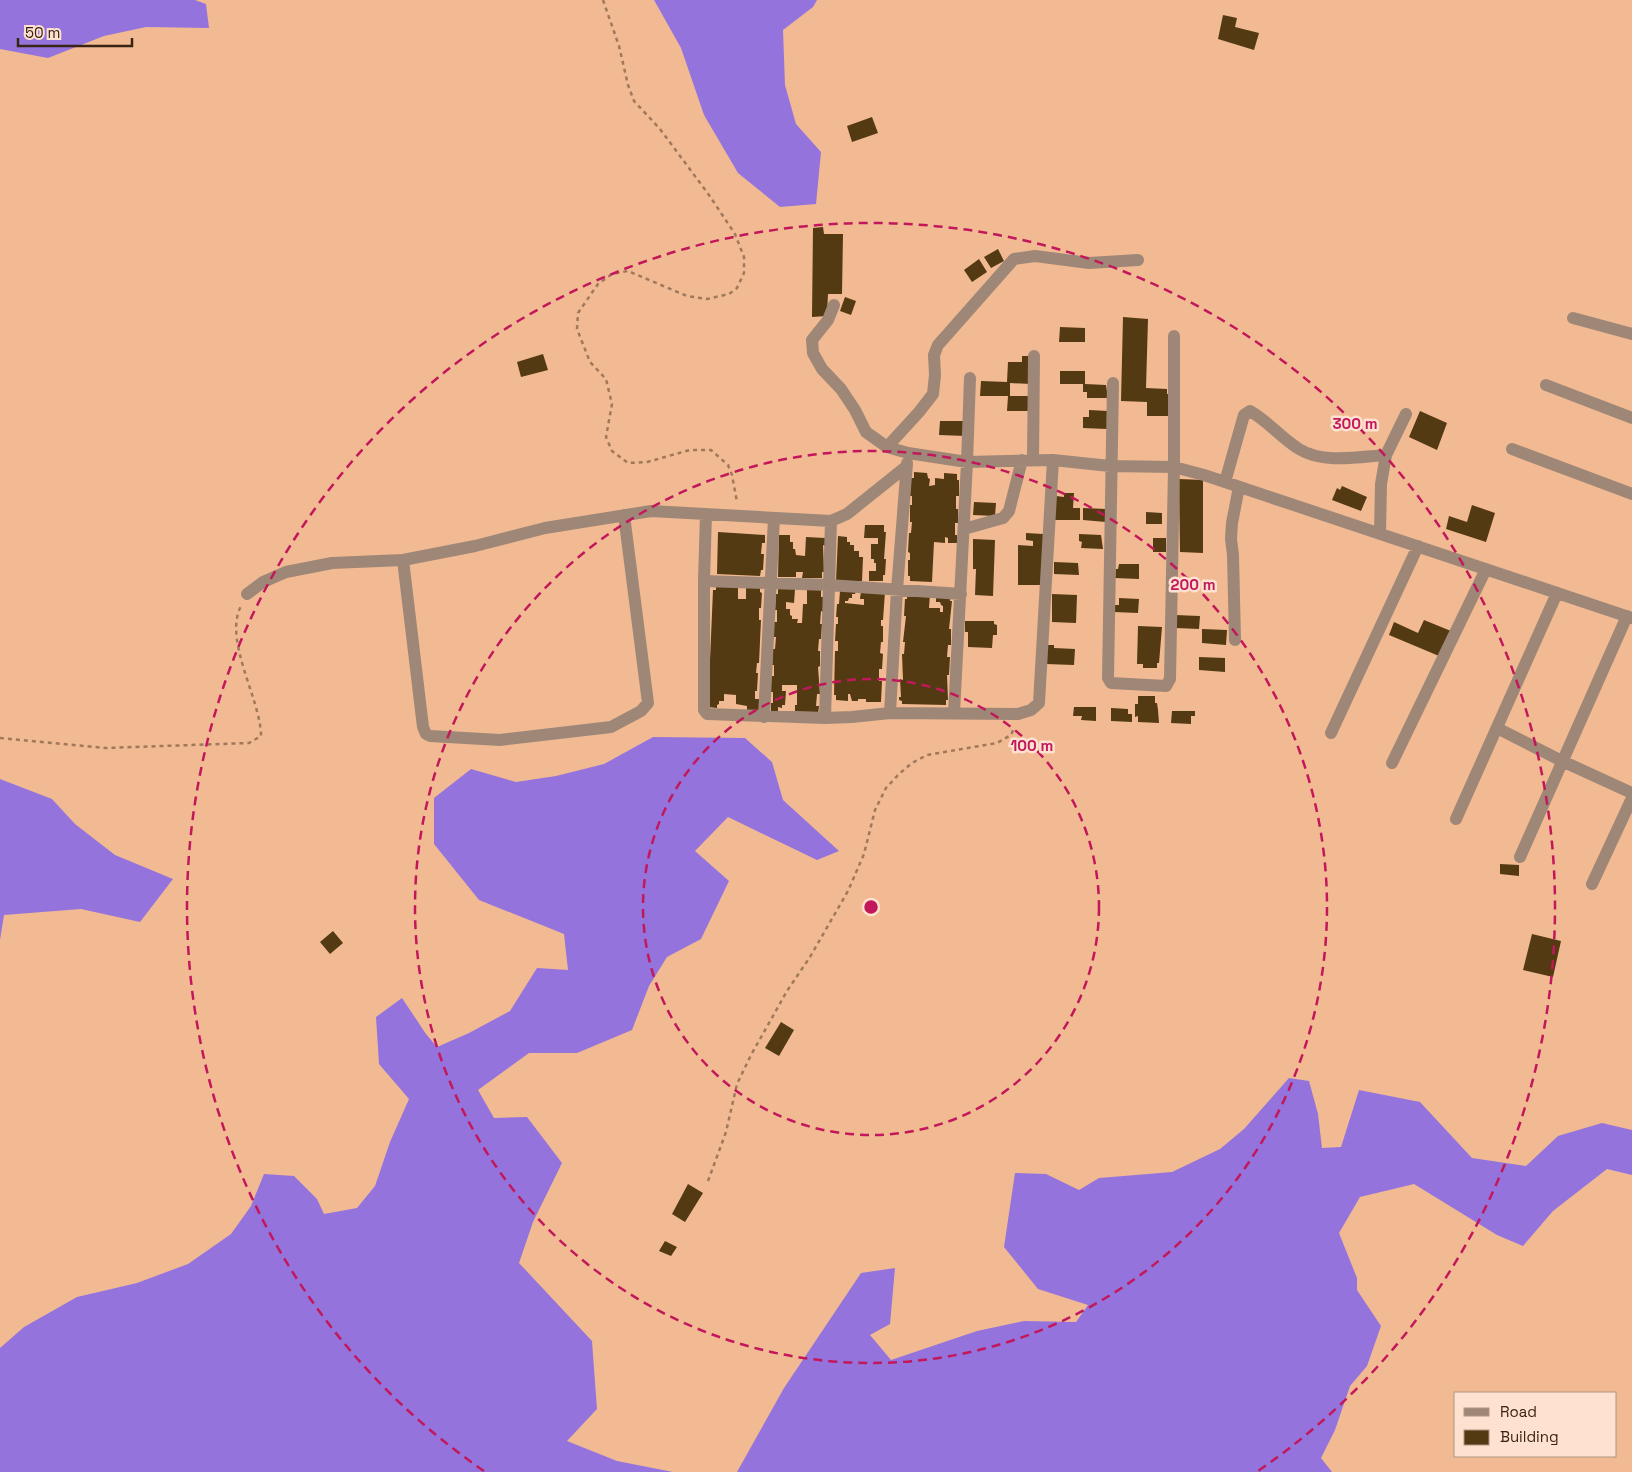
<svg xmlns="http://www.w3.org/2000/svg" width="1632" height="1472" viewBox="0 0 1632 1472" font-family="'Space Grotesk',sans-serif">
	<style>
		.forest { fill: #9474dc }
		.building { fill: #533a12 }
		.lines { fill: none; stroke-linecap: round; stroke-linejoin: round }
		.path { stroke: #a0785b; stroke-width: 2.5; stroke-dasharray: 4 4; stroke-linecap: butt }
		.minor { stroke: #9f8777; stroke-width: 12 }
		.ring { fill: none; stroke: #c2185b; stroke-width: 2.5; stroke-dasharray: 9 6 }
		.centre { fill: #c2185b; stroke: #fee1ce; stroke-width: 2.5 }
		.ring-label { font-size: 15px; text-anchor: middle; font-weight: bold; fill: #c2185b; stroke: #fee1ce; stroke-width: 5; stroke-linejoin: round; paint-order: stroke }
	</style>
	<rect width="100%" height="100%" fill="#f1ba93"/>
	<path class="forest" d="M0 0H195L206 4 209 28 146 27 104 36 48 58 0 49Z
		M654 0H817L813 7 783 30 785 85 796 124 821 152 816 204 780 207 738 173 704 115 681 48Z
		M653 737 745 738 772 762 783 800 839 851 817 860 728 817 695 851 729 881 701 939 667 957 649 986 632 1030 577 1053H529L478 1090 494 1118 527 1117 562 1163 533 1222 519 1263 592 1341 597 1409 567 1441 617 1461 673 1472H0V1348L24 1327 77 1297 137 1283 188 1264 231 1234 251 1206 264 1174 294 1176 317 1199 324 1214 357 1208 375 1186 390 1142 409 1099 379 1064 376 1017 402 998 426 1034 437 1047 469 1033 510 1011 537 968 568 970 564 934 479 900 434 844V798L471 769 516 782 556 776 604 764Z
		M0 779 52 799 75 824 115 855 173 879 140 922 81 909 4 915 0 940Z
		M1289 1078 1309 1081 1318 1114 1322 1148 1341 1147 1359 1090 1420 1102 1472 1158 1526 1166 1558 1136 1602 1123 1632 1130V1175L1607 1169 1553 1211 1523 1246 1497 1235 1414 1184 1360 1197 1339 1233 1357 1278V1290L1381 1326 1367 1366 1350 1386 1335 1430 1321 1458 1332 1472H737L784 1388 861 1273 895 1268 890 1324 870 1335 891 1360 977 1331 1024 1321 1076 1322 1088 1305 1038 1289 1004 1247 1015 1173 1046 1174 1079 1190 1099 1178 1172 1172 1220 1149 1244 1129Z"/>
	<path class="building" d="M1223 15 1237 18 1235 27 1259 33 1254 50 1218 39Z
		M872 117 878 133 852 142 847 126Z
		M823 227 824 234H843L842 294H828L827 316 812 317 813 228Z
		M998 249 1004 261 991 268 984 257Z
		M979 259 987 272 972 282 964 270Z
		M845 297 856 301 851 315 840 311Z
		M1123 317 1148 319 1146 388 1167 389V394H1169L1170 416H1147V402L1121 401Z
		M1060 327 1085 328V342H1059Z
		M543 354 548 370 521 377 517 362Z
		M1022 356H1032L1031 384 1010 383V396H1031L1030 411H1007L1008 396H980L981 381 1007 382 1008 362H1022Z
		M1060 371H1085V384L1106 385 1108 398H1087V392H1083V384H1060Z
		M1089 410 1108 411 1107 429 1083 428V417H1089Z
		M1420 411 1447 423 1437 450 1409 437Z
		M940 421H966V436L939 435Z
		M914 472 927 473 928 478 930 479 929 486 935 485V478L944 479V473L957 474V480H959V496H956V509H958V523H955V535H957V543H948V538L945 537V543L934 542 932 582 910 581V576H908V560H910V553L908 552 909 533H911L912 522H910V505H912V496H910L911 478H914Z
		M1179 479 1203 480V553L1180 552Z
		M1342 486 1367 497 1361 511 1332 500 1337 488 1340 490Z
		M1064 493H1074L1073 508H1080V520H1051L1056 496 1064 497Z
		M974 502 996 503 995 516 973 515Z
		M1472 505 1495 513 1486 542 1446 529 1449 516 1467 522Z
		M1083 508 1106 509V522L1083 520Z
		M1146 512 1162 513V524H1146Z
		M865 525H884V532H886L884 559H886L885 575H883V581H869V571H876V563H874V559H871V544H878V538H864Z
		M718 532 765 535V543H762L761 554H764L763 570H761L760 576 717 574Z
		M1026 533 1043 534 1042 585H1018V545L1033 546V541L1026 540Z
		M1079 534 1101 535 1103 549 1081 548 1082 542 1079 541Z
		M779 535H790V542H793V549H795L796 555 805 556 806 537 825 538V546L823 545 824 572H822V578H802L803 572H796V577H778Z
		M838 536 847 537V542H850V545H854V551H859V557H863L862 581H836Z
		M1153 538H1166V552H1153Z
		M973 539 995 540 993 596 975 595 976 569H973Z
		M1054 562 1078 563 1079 575 1054 574Z
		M1119 564H1139V579L1115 578 1116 569H1118Z
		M716 585H738V599H746V586L760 587V592L762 593 761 608H759V620H761L759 663H757L756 673H758L757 691H755V699H760V711L747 710V706L736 704V695L724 694V701H719V704L717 705V708L708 707 713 590H716Z
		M778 588 795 589 794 603 786 602V609H790V615L792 616V619H798L797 623H802L803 604H807V590H821V597H823V612L821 611 820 624H822L821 639H819L818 651H820V666L818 667 820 694H817L816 706H819L818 714 795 712V705H797V685H782V691H786L785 705H782V708L778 707V712H771V703H773V692H771V676H774V665H772L773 649H775L776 637H774V622H777V610H775L776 594H778Z
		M840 591H856L855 594H852V598H849L848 601H845V603L864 605V599H860L861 591 885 592 883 620H881V626H883V642H881L880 653 883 654 882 669H879V681H882L881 702H866V699H858V701H852L850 694H848V701L836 700V695H834L835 651H838V641H835L836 624H838V617H836L837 604H839Z
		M907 593 930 594 929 608H940V612H943V606L941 605 940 602H936V595H950V601H952L949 629H951V645H948L947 657H950L949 675H947L948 700H946V705L902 704V701L899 700V697H901L900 679 903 680 902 654H904L905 642H903L906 616H904L905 599H907Z
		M1052 594 1077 595 1076 623 1052 622Z
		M1119 598 1139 599 1138 613 1114 612V605H1119Z
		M1175 615 1200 616 1199 629 1176 628Z
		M1424 620 1451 631 1439 656 1389 635 1394 622 1418 633Z
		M965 621H994V624L997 625V635H993L992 648 968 647V632H965Z
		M1138 626 1162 627 1159 663H1157V668H1143V664H1137Z
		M1202 629 1227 630 1226 645 1202 643Z
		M1047 645H1054V648L1075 649 1074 665 1046 664Z
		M1199 657 1225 658V672L1199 670Z
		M1138 696H1155V703H1157L1158 710 1159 723 1138 722V716L1135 717V704H1138Z
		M1074 707H1096V721L1081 720 1082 716H1073Z
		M1111 708 1128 709V714H1132V722L1111 721Z
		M1172 711H1195V716H1191V724L1171 723Z
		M1500 864 1519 865V876L1500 874Z
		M333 931 343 943 330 954 320 942Z
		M1532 934 1561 941 1553 977 1523 970Z
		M781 1022 794 1030 779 1056 765 1048Z
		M688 1184 703 1193 685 1222 672 1214Z
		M665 1241 677 1247 671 1256 659 1251Z"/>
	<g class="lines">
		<path class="path" d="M603 0 619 46 628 85 634 101 660 129 709 195 735 234 744 257V273L737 288 729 294 707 299 687 296 628 271 612 274 598 284 578 313 577 329 590 362 606 379 612 404 606 437 612 451 628 463 647 462 690 450H711L728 465 732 475 737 502
			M0 738 105 748 249 743 261 736C261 700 223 640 241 606
			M708 1181 726 1132 737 1084 751 1055 787 991 810 957 848 891 864 854 875 810 886 788 899 774 912 763 927 755 997 743 1011 735 1014 728"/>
		<path class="minor" d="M834 305 828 320 812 340 813 353 822 369 841 389 855 410 866 432 887 447 908 453 967 462 1053 460 1110 466 1174 467 1204 475 1632 618
			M1573 318 1632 334
			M1113 383 1108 678 1111 683 1166 686 1170 679 1174 467V336
			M1546 385 1632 418
			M887 447 919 412 933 394 935 375 934 355 938 345 1014 259 1035 256 1089 263 1138 260
			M1512 449 1632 494
			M1033 460 1034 356
			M1225 482 1244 415 1250 411C1268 421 1281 438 1299 449 1323 464 1358 457 1386 455
			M706 514 704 581V710L707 714 825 718 852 717 890 713 1018 714 1031 710 1039 703 1053 460
			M964 529 1003 518 1009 511 1022 460
			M1380 533 1381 484 1386 455 1406 414
			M403 560 423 727 426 734 430 736 500 740 611 727 641 711 648 703 624 515
			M704 581 829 585 961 594
			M247 594 263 582 286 572 332 563 403 560 475 546 545 528 651 511 831 521 847 514 907 466
			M1235 640 1233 555 1231 539 1232 523 1239 487
			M890 713 897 590 907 463
			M954 713 967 462 970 378
			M764 717 774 518
			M825 718 831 521
			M1497 728 1562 761 1632 793
			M1331 733 1418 546
			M1392 763 1486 569
			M1456 819 1557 593
			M1520 857 1627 616
			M1592 884 1632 798"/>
	</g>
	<g class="ring">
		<circle cx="871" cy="907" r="228"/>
		<circle cx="871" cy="907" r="456"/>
		<path d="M484 1471A684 684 0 1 1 1258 1471"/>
	</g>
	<circle cx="871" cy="907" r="8" class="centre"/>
	<g class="ring-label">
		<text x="1355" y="429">300 m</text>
		<text x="1193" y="590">200 m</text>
		<text x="1032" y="751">100 m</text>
	</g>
	<rect x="1454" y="1392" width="162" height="65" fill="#fee1ce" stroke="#af9584"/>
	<rect x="1464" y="1408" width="25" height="8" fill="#9f8777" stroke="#af9584"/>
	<text x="1500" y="1417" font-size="15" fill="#382314">Road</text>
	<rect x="1464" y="1430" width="25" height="15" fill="#533a12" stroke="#af9584"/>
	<text x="1500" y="1442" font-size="15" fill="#382314">Building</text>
	<path d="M18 38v8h114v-8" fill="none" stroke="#382314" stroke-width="2.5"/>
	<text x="25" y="38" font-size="15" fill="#382314" stroke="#fee1ce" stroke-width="4" paint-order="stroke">50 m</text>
</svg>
